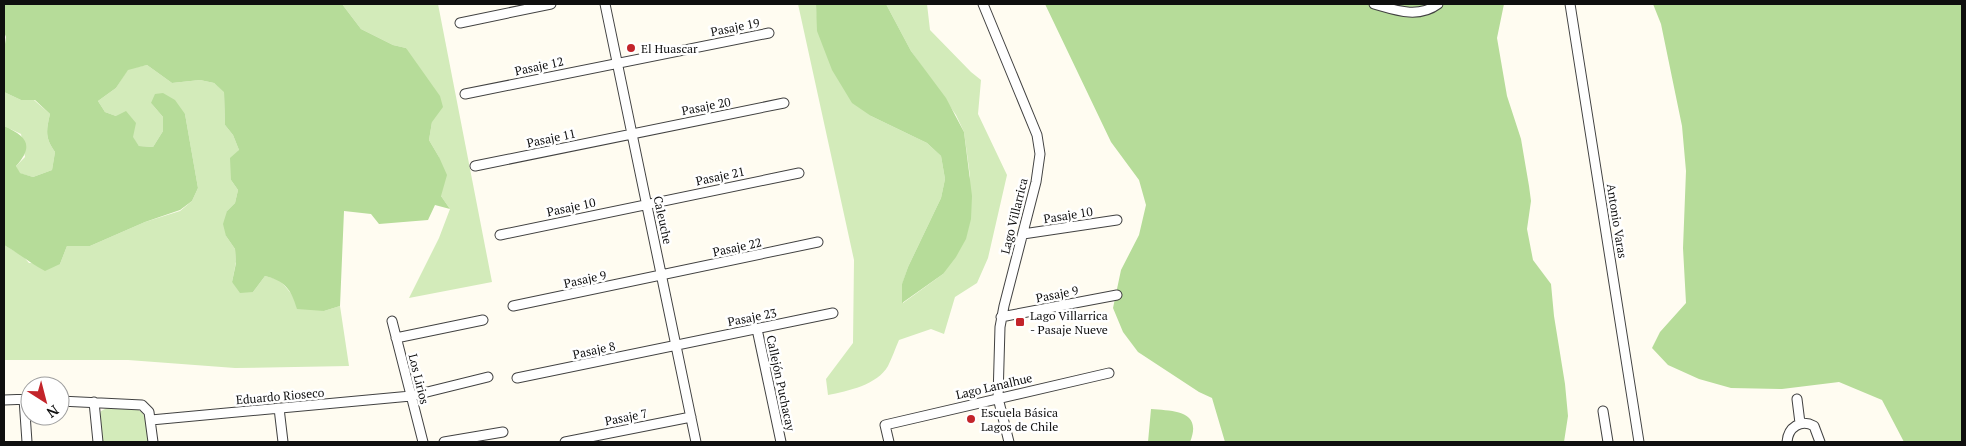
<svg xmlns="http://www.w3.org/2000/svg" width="1966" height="446" viewBox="0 0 1966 446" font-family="'PT Serif',serif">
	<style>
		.green { fill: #d3ebba }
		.forest { fill: #b6dc99 }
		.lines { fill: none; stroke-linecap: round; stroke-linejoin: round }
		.street-casing { stroke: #424242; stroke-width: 11 }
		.street { stroke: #fff; stroke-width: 9 }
		.poi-dot { fill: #c3242a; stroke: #fff; stroke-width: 2 }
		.labels { text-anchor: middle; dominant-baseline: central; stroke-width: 5; stroke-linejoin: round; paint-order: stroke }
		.street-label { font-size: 12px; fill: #0f0f0f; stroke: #fff }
		.poi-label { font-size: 12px; fill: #0f0f0f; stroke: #fff; text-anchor: start }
	</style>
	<rect width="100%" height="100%" fill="#fffcf1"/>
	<path class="green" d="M342 4H438L492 282 409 298 439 238 450 209 441 196 439 157 429 140 432 122 406 48 393 45 361 29Z
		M798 4H816L818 31 871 116 927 143 941 156 945 179 941 198 908 267 902 285 903 303 943 274 970 176 964 132 956 115 911 51 886 4H927L930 30 971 72 981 80 978 114 1007 175 988 258 977 283 955 297 944 334 931 329 899 340C895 349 892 358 888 366 877 385 848 391 828 395L826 379 853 343 854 260Z
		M147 65 172 83 200 80 214 83 224 91 225 125 233 135 239 150 231 180 238 190 235 203 227 211 226 236 235 249 236 262 232 282 253 292 265 276 280 280 293 296 324 311 340 306 349 366 235 368 128 360H4V245L23 256 29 263 60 264 67 246H90L145 222 180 211 192 201 198 188 185 114 151 103 163 117V131L153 147 139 146 116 116 105 112 98 101 116 88 128 69Z
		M4 92 21 100H34L50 114C46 131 45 138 55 152L52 170 33 177 19 173 16 166 25 157 21 134 4 126Z
		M109 407C144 409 145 405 149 442H103L100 415 101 411Z"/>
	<path class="forest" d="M4 4H342L361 29 393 45 406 48 440 96 443 107 432 122 429 140 439 157 447 175 441 196 450 209 435 205 428 220 379 224 371 214 344 211 340 306 324 311 297 309C291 289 285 281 265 276L253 292 240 293 232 282 236 263 235 249 226 236 223 224 227 211 235 203 238 190 231 180 230 158 239 150 233 135 225 125 224 92 214 83 200 80 172 83 147 65 128 70 116 88 98 101 105 112 116 116 126 111 136 123 133 137 139 146 153 147 163 131V117L151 103 155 94 163 93 175 100 185 114 198 188 192 201 180 210 145 222 90 246H67L60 264 45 271C30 263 18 253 4 245V126C26 136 35 145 16 166L20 173 33 177 52 170 55 152C45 138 46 131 50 114L35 100H21L4 92V51L6 37 4 32Z
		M816 4H886L911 51 946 98 964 132 972 196 971 219 966 239 956 257 943 274 902 303V284L908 267 941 198 945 179 941 156 927 143 871 116 852 103 832 70 817 31Z
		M1045 4H1504L1497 38 1507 96 1521 139 1529 186 1531 201 1527 229 1533 260 1551 284 1554 316 1565 384 1568 416 1564 442H1225L1212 398 1199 392 1138 352 1123 332 1113 308 1121 270 1139 235 1146 205 1139 180 1111 142Z
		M1653 4H1962V442H1904L1882 400 1839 382 1782 389 1731 388 1699 379 1668 365 1652 348 1660 332 1686 303 1683 248 1686 171 1682 126 1661 24Z
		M1151 409C1173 411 1203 410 1190 442H1148Z"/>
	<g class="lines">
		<g class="street-casing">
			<path id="street" d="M605 4 696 442
				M983 4 1037 135 1040 154 1036 182 1004 306 1000 327 998 398 1009 442
				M1374 4C1395 10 1418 19 1438 4
				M1570 4 1639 442
				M460 23 551 4
				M465 94 769 33
				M475 166 784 103
				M1023 234 1117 220
				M500 235 799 173
				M513 306 818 242
				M1001 317 1117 295
				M392 321 423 442
				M757 329 781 442
				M396 338 483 320
				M517 378 833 313
				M24 399 27 442
				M1797 399 1800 423
				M4 400 30 399
				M60 401 142 405 149 412 153 442
				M94 402 98 442
				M279 408 283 442
				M1603 411 1608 442
				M151 420 411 396 488 377
				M444 442 503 432
				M565 442 691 417
				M889 442 885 425 1109 373
				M1787 442C1788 427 1801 419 1814 426L1820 442"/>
		</g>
		<use href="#street" class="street"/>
	</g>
	<g class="poi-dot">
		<circle cx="631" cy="48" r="5"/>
		<rect x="1015" y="317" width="10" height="10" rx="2.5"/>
		<circle cx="971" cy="419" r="5"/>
	</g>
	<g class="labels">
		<g class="street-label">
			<text transform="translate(735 27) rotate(-11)">Pasaje 19</text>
			<text transform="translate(539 66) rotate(-12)">Pasaje 12</text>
			<text transform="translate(706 106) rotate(-11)">Pasaje 20</text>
			<text transform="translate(551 138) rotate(-12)">Pasaje 11</text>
			<text transform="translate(720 176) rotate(-12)">Pasaje 21</text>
			<text transform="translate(571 207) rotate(-12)">Pasaje 10</text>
			<text transform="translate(1068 215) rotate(-9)">Pasaje 10</text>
			<text transform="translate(1014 216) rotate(-76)">Lago Villarrica</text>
			<text transform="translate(663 220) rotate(78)">Caleuche</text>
			<text transform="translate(1617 221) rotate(81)">Antonio Varas</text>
			<text transform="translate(737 247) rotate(-12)">Pasaje 22</text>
			<text transform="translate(585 279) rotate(-12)">Pasaje 9</text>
			<text transform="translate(1057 294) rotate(-11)">Pasaje 9</text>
			<text transform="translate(752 317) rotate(-11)">Pasaje 23</text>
			<text transform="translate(594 350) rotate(-12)">Pasaje 8</text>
			<text transform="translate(419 379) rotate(76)">Los Lirios</text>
			<text transform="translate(781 383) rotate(78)">Callejón Puchacay</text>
			<text transform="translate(994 386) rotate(-13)">Lago Lanalhue</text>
			<text transform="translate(280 396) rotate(-5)">Eduardo Rioseco</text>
			<text transform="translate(626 417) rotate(-11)">Pasaje 7</text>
		</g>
		<g class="poi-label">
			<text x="641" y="48">El Huascar</text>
			<text x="1030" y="315">Lago Villarrica<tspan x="1030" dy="14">- Pasaje Nueve</tspan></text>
			<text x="981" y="412">Escuela Básica<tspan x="981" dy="14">Lagos de Chile</tspan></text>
		</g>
	</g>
	<rect width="1966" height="446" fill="none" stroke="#0f0f0f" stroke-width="10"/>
	<g transform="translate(45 401) rotate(144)"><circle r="24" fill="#ffffff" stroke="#9f9f9f"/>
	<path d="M0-4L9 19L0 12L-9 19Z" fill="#c3242a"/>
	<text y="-8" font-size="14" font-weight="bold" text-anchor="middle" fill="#0f0f0f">N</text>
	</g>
</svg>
